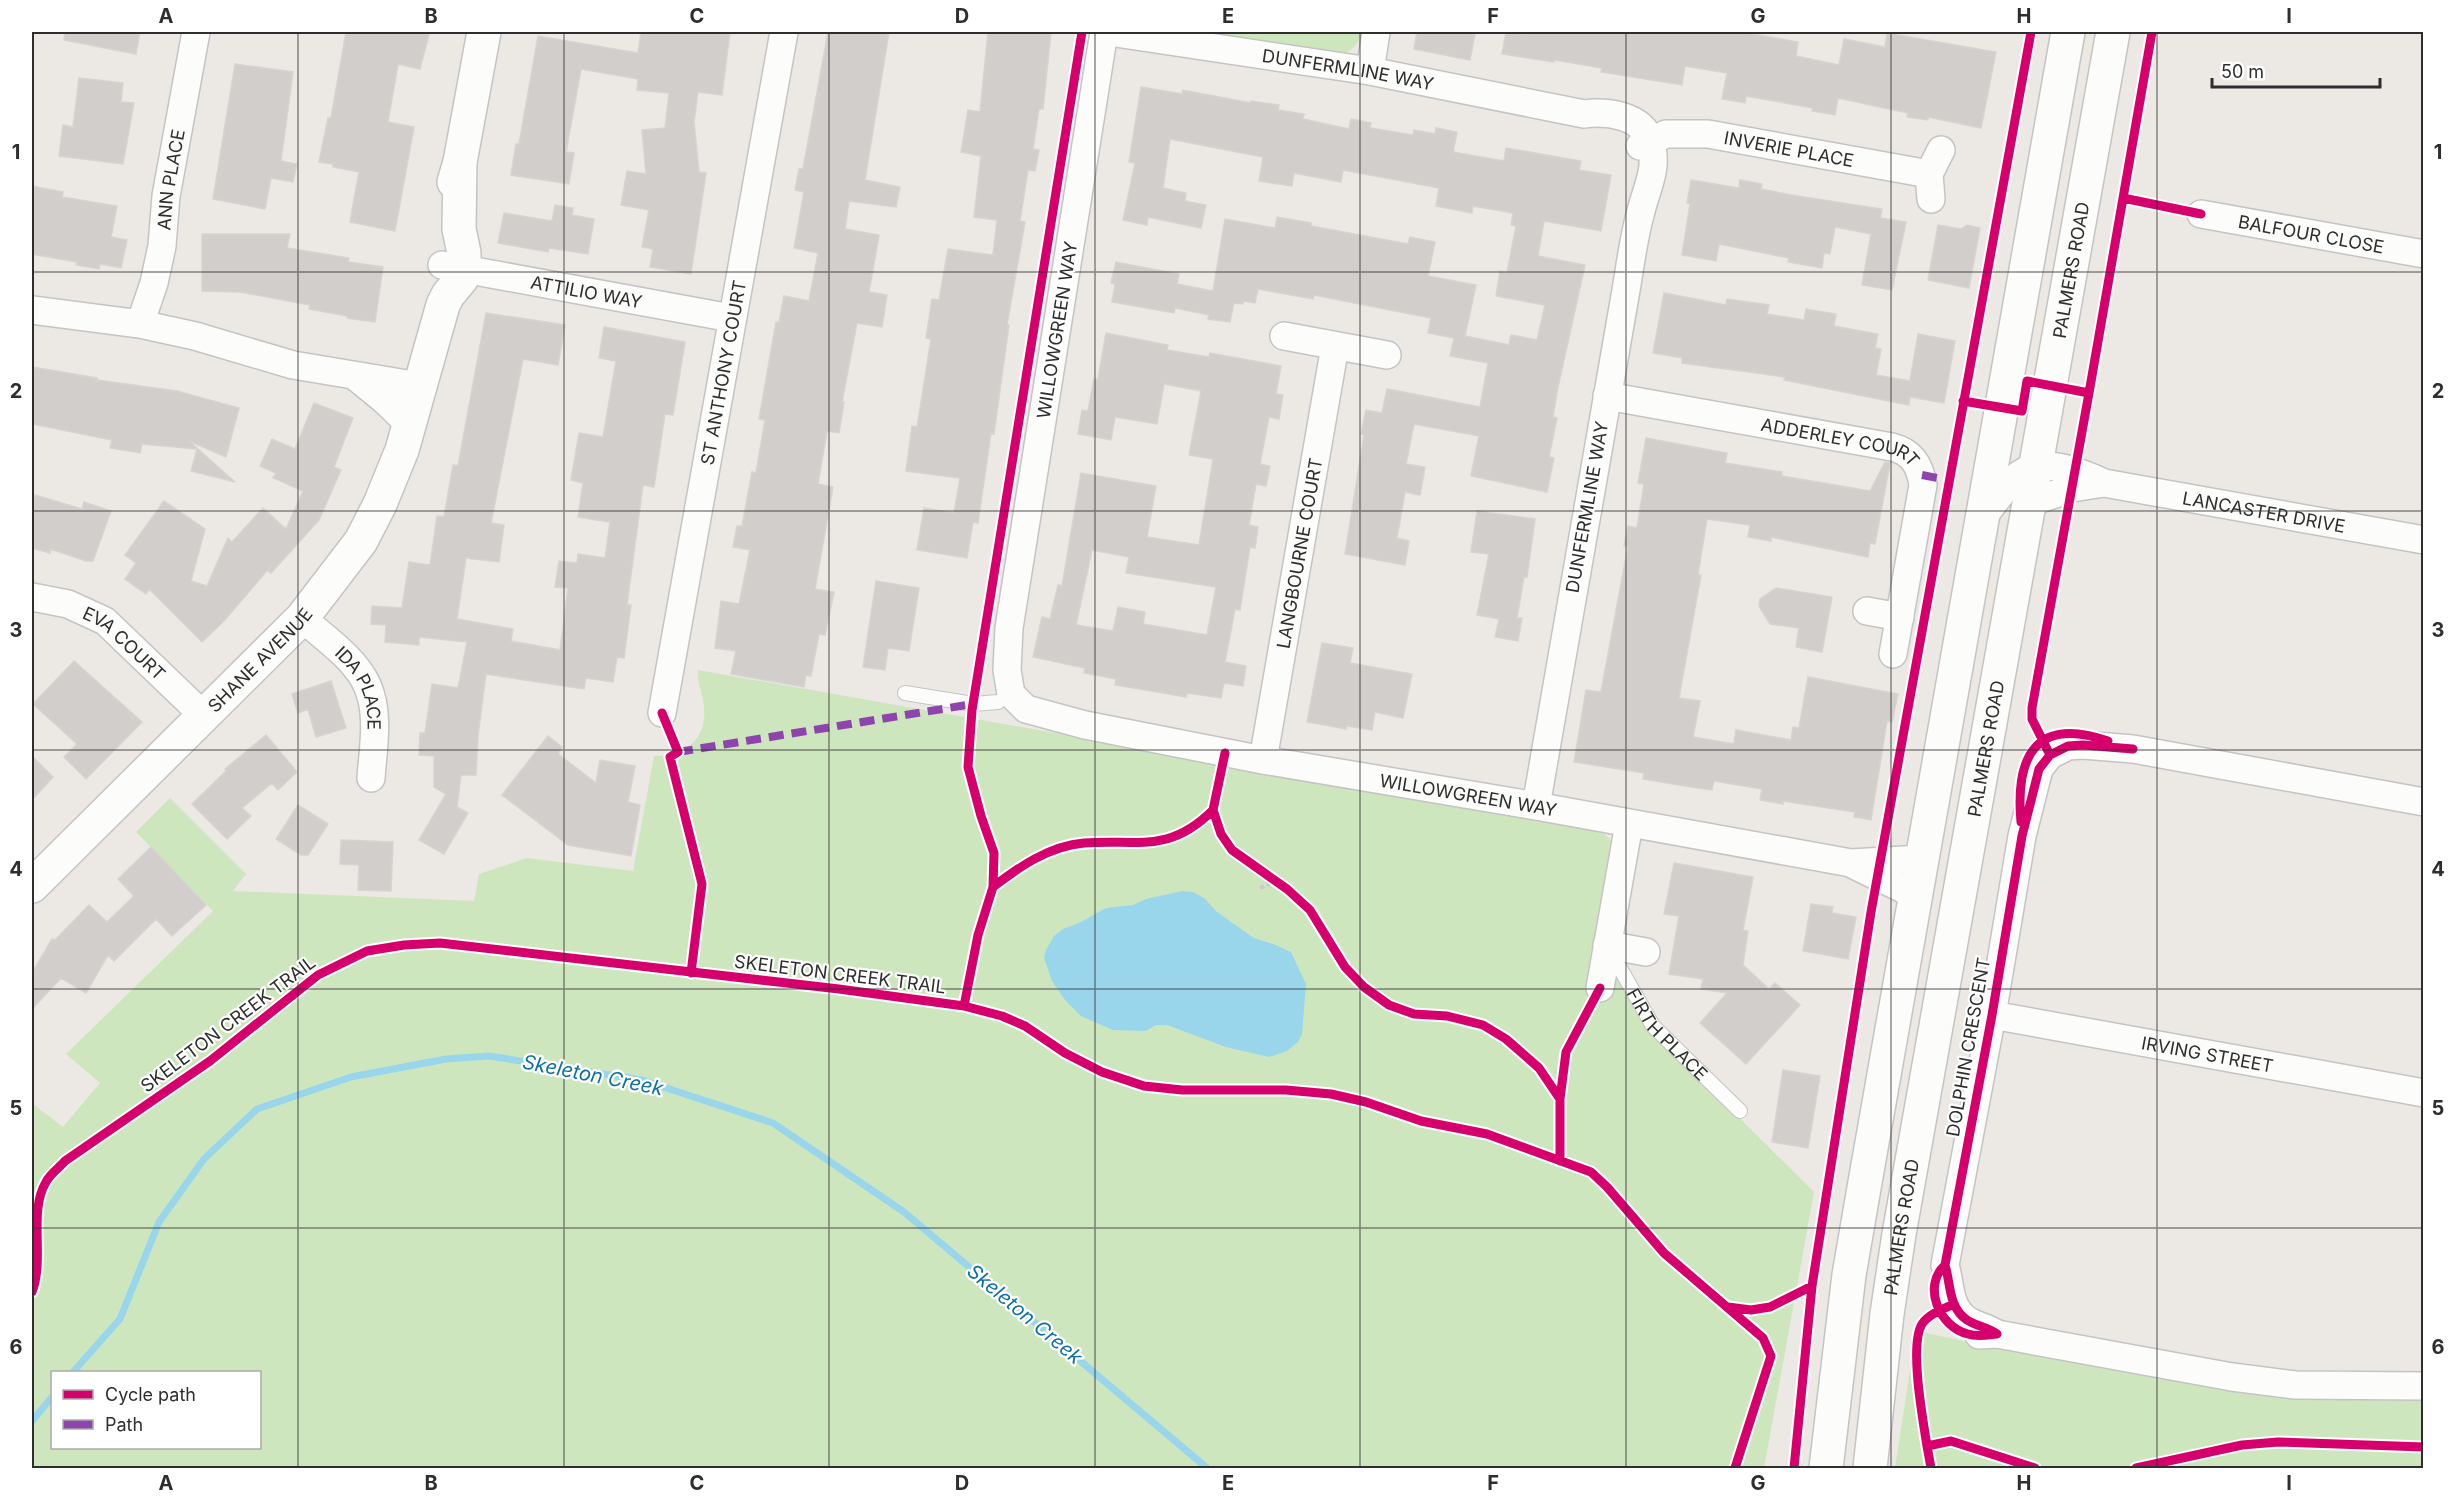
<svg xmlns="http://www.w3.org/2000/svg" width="2455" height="1500" viewBox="0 0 2455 1500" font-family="Inter,sans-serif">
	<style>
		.green { fill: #cee6be; fill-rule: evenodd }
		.water { fill: #99d6ec }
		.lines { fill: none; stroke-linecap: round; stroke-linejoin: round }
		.stream { stroke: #99d6ec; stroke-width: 7 }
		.building { fill: #d1cecb; stroke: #d7d4d0; stroke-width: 1.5; fill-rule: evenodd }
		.service-casing { stroke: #c5c4c5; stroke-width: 16 }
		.minor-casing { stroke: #c5c4c5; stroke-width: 30 }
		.tertiary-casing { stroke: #c5c4c5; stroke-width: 36 }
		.secondary-casing { stroke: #c5c4c5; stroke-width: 36 }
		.path { stroke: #c9c9c8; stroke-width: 4; stroke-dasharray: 4.5 3; stroke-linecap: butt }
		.service { stroke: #fcfcfb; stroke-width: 14 }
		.minor { stroke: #fcfcfb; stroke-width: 27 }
		.tertiary { stroke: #fcfcfb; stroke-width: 33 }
		.secondary { stroke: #fcfcfb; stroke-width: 33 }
		.quiet { stroke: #8e44ad; stroke-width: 8; stroke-dasharray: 15 8; stroke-linecap: butt }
		.cycleway-casing { stroke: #fff; stroke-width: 13 }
		.cycleway { stroke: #d6006c; stroke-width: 9 }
		.grid { fill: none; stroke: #2e2e2e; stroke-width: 1.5; stroke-opacity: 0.55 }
		.labels { text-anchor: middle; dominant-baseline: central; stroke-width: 4.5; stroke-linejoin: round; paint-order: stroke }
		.street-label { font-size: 18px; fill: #2e2e2e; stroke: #fff }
		.water-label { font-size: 20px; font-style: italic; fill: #0d6fa3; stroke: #fff }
		.neatline { fill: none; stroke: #2e2e2e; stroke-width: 2 }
		.grid-label { font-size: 20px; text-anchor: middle; font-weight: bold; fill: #2e2e2e }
	</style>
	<rect width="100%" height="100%" fill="#ece8e4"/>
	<path class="green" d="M1182 32H1363C1358 44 1353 50 1341 55Z
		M698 670 1599 829 1611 840V974L1617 975 1637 1014 1657 1036 1814 1192 1764 1468H32V1103L63 1127 100 1083 66 1054 213 911 136 832 170 798 246 874 233 891 474 901 479 874 527 858 633 871 654 756C684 755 707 742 704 707 703 694 697 683 698 670ZM52 1372H260V1448H52Z
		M1916 1331 1969 1342 2423 1393V1468H1895Z"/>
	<path class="water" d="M1182 891 1193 892 1204 898 1217 912 1254 938 1276 945 1291 952 1306 984 1302 1034 1298 1042 1287 1051 1269 1057 1226 1047 1167 1025H1156L1146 1031 1113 1030 1081 1016 1065 1000 1052 981 1044 958 1046 950 1054 936 1063 929 1079 923 1106 908 1133 905 1146 899Z"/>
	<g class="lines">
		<path class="stream" d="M73 1372 120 1319 159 1222 204 1159 257 1109 351 1077 446 1059 489 1056 642 1080 773 1123 904 1212 1207 1468
			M32 1421 52 1397"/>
	</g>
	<path class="building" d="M65 32H140L136 54 64 40Z
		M346 32H417L429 34 420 69 398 64 388 122 414 127 395 231 350 222 359 172 333 167V164L319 162 328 118H331Z
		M641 32H730L722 95 698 92 694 122 699 172 706 173 691 274 650 267 653 249 642 247 649 210 621 205 627 171 646 174 642 130 665 128 669 93 637 90 638 79 581 69 566 152 574 153 569 184 511 175 516 144H519L538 36 638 53Z
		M828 32H889L865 180 900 187 896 207 849 201 845 229 879 235 869 292 887 295 882 327 857 323 842 402H844L839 433 827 431 818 484 833 487 815 589 834 592 825 635 819 634 811 676 806 675 804 687 731 674 736 651 715 648 721 601 739 604 750 550 733 547 737 526H742L752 472 756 473 765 420 759 419 776 322H779L784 296 809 301 818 253 794 248 804 192 795 190 799 169H803Z
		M988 32H1051L1043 109H1039L1033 149 1039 150 1035 171 1028 170 1020 221 1025 222 1007 325H1009L994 434 991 433 978 523 973 522 967 558 917 550 924 508 954 513 960 478 906 471 912 426 917 427 931 339 926 338 932 299 939 300 948 249 993 255 997 220 974 217 981 156 961 152 968 110 980 112Z
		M1417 32H1460L1475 34 1470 60 1414 49Z
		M1506 32 1526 34 1527 32H1752V34L1798 42 1796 56 1839 65 1844 39 1885 47 1887 33 1996 52 1981 128 1928 117V120L1907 117 1908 113 1838 98 1835 115 1812 111 1813 108 1746 96 1745 103 1722 99 1727 73 1685 66 1682 85 1601 72 1602 68 1555 60 1554 62 1502 54Z
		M235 64 293 72 281 161 297 164 293 182 271 178 265 209 213 199Z
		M79 78 123 83 121 102 134 103 123 164 59 156 63 125 73 127Z
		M1141 87 1182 94 1183 90 1251 103V101L1279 105 1278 110 1304 114 1303 119 1349 129 1351 119 1371 123 1370 128 1413 135 1414 130 1435 134 1436 128 1457 132 1453 152 1504 161 1506 148 1581 161 1579 170 1611 175 1601 231 1544 221 1538 256 1585 265 1558 387 1553 417 1557 418 1549 457 1554 458 1547 492 1471 476 1479 436 1414 424 1406 464 1425 467 1420 495 1405 492 1397 538 1409 541 1405 565 1345 554 1364 435 1361 434 1366 410 1382 413 1387 389 1480 407 1488 363 1450 356 1454 338 1428 333 1431 318 1314 295 1313 299 1258 289 1255 303 1243 301V304L1234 303 1230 322 1208 319 1209 315 1175 308 1174 313 1112 302 1115 284 1111 283 1116 262 1179 274 1177 284 1213 291 1225 219 1275 228 1277 217 1311 223V226L1408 244 1410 237 1435 242 1428 276 1476 285 1465 336 1509 345 1511 335 1537 340 1545 305 1496 296 1500 271 1507 273 1516 226 1511 225 1513 213 1473 206 1472 213 1436 206 1439 188 1343 170 1341 182 1294 173 1292 186 1259 181 1263 157 1170 139 1163 188 1186 193 1185 201 1206 205 1201 228 1148 217 1147 225 1123 220 1135 163 1129 162Z
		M1691 180 1739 188 1740 180 1762 184 1761 189 1791 195 1882 209 1880 218 1906 222 1892 290 1862 285 1871 234 1835 227 1830 254 1824 253 1822 268 1788 262 1789 258 1719 244 1716 261 1682 255 1690 204 1687 203Z
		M32 186 63 192 62 197 117 206 111 237 127 240 121 268 100 264 99 269 76 265 77 262 32 254Z
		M555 205 573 208 572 215 594 219 588 254 549 248 548 252 498 243 504 213 552 221Z
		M1938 225 1961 229 1967 225 1980 228 1969 288 1928 280Z
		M202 234H290L287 248 349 258 348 262 383 267 375 322 347 318V316L309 309 310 305 240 292 202 291Z
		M1664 293 1726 305 1727 299 1769 305 1767 314 1804 320 1806 309 1836 314 1834 326 1878 334 1875 348 1881 349 1876 375 1910 381 1918 334 1955 341 1944 403 1910 397 1909 405 1784 380 1785 377 1682 363V358L1653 353Z
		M486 313 565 325 558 365 523 359 491 523 504 525 499 562 466 558 457 619 513 629 511 641 560 650 568 588 555 587 559 561 577 563 578 554 605 558 610 522 578 517 583 483 571 480 579 433 603 437 616 361 599 358 604 327 685 342 673 415 665 414 654 487 643 485 627 605H631L624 658 617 657 613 682 586 678 584 689 486 674 478 736 476 775H461L457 807 468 813 444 854 419 840 446 794 434 787V756L419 755 420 733H425L432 684 458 688 467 642 419 637V645L385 642 386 625 371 624 372 606 402 608 409 562 430 565 437 516 444 517 453 465 458 466Z
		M1106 333 1168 345 1167 350 1209 357 1210 353 1281 366 1276 394 1283 395 1279 419 1269 417 1260 464 1270 466 1266 486 1256 484 1249 525 1258 527 1255 548 1250 547 1240 610 1235 609 1225 662 1246 666 1243 686 1224 683 1221 698 1187 693 1186 697 1115 685 1116 679 1084 673 1085 668 1033 657 1042 617 1050 619 1058 585 1062 586 1081 473 1156 486 1147 537 1199 545 1213 459 1189 455 1201 391 1164 384 1157 424 1115 417 1111 440 1078 434 1082 410 1088 411 1094 379H1098ZM1092 550 1129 557 1126 573 1216 587 1207 635 1143 624 1145 612 1118 607 1113 631 1076 625Z
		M32 367 97 378V380L177 391 239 408 226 457 189 441 235 482 191 471 197 449 142 444 140 453 110 448 112 440 32 424Z
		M314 403 353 418 334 467 341 470 319 520 271 573 268 571 271 566 224 621 202 642 149 589 146 594 125 579 136 563 125 555 164 501 205 529 191 581 207 586 228 538 232 542 263 508 286 529 303 491 273 478 276 473 260 466 272 439 295 449Z
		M1646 438 1727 453 1725 463 1782 472V476L1870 491 1885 462 1890 463 1875 544 1870 543 1868 557 1771 537V541L1748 537 1750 525 1707 519 1698 575H1701L1679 698 1700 701 1693 737 1734 744 1736 730 1791 740 1793 727 1799 728 1808 677 1898 694 1892 722 1887 721 1871 820 1854 817 1855 812 1783 801V804L1760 800 1762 789 1714 781 1712 790 1691 787 1643 779 1644 773 1574 762 1586 690 1601 692 1628 546H1624L1628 526 1637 528 1644 484 1638 483Z
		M35 495 82 509 84 502 111 511 93 561H86L51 549 50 553 32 548V507Z
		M1477 511 1535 519 1527 577H1524L1517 618H1522L1518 641 1495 637 1499 619 1477 615 1489 554 1471 552Z
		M876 581 919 588 909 651 888 648 885 670 863 667Z
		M1776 588 1832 597 1822 652 1796 647 1799 628 1770 624 1759 606 1760 599Z
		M1322 643 1353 648 1350 663 1412 674 1403 718 1375 712 1372 730 1347 726 1346 729 1307 722Z
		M74 661 142 722 86 779 64 757 77 744 33 704Z
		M331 681 346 728 316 737 308 709 298 713 292 694Z
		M266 735 297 772 278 790 272 783 242 808 251 816 227 839 192 804 226 771 225 769Z
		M548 736 562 747 558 754 596 783 600 760 635 766 628 802 640 805 631 856 568 845 502 795Z
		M32 756 53 777 32 800Z
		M298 805 328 824 308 855H301L276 839Z
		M341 840 393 842 391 891 358 890 359 865 340 864Z
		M151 847 206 905 172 936 156 919 114 961 108 955 86 993 61 978 32 1009V973L52 939 55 940 89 905 107 922 134 896 118 879Z
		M1674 863 1753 877 1743 930 1748 931 1743 965 1769 989 1775 983 1800 1005 1746 1064 1700 1023 1727 993 1701 989 1703 979 1669 974 1679 916 1664 914Z
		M1811 904 1833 907 1832 913 1856 917 1848 959 1803 951Z
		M1783 1070 1820 1076 1808 1148 1772 1142Z"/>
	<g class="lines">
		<g class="service-casing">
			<g id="service">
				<path d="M905 693 973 704 998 702"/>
				<path id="s1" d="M1609 949 1653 1026 1740 1111"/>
			</g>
		</g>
		<g class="minor-casing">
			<g id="minor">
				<path id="s2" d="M1104 32 1009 628 1007 670 1011 694 1026 709 1085 725 1263 760 1536 806 1851 863 1921 859"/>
				<path id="s3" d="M1109 32 1370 71 1584 114C1607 111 1642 115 1650 141 1659 167 1647 187 1641 211 1633 239 1630 268 1625 296 1594 466 1567 636 1536 806"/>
				<path d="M1370 71 1376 32"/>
				<path id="s4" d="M1640 146 1666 134H1708L1929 174"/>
				<path d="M1931 199 1929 174 1941 150"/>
				<path id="s5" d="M2201 214 2424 254"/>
				<path id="s6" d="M442 265 731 318"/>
				<path d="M32 310 140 324 195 336 293 365 419 386"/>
				<path id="s7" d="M140 324 154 283 162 246 166 196 196 32"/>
				<path d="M1284 336 1387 355"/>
				<path d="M356 377 383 399 410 425"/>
				<path id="s8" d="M1607 396 1892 447C1912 452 1920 465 1923 485L1893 654"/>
				<path d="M2029 503 2072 488 2104 483"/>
				<path id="s9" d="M1982 518C1993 505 2003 489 2015 478 2041 455 2078 471 2104 483L2424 540"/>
				<path id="s10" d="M32 597 68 604 105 621 204 716"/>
				<path d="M1867 611 1900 617"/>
				<path id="s11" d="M302 618C323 637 355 658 367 685 380 713 373 749 371 778"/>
				<path id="s12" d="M662 713 784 32"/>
				<path id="s13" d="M1263 760 1335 346"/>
				<path d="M1852 864 1915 895"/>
				<path d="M1607 945 1646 952"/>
				<path d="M1600 988 1629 824"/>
				<path id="s14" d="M1992 1015 2424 1093"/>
				<path d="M1997 1334C1987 1327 1976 1326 1967 1320 1948 1307 1951 1284 1945 1265L1992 1015 2022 836 2039 769 2050 755 2068 746 2083 745 2133 749 2424 802"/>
				<path d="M1979 1335 1997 1334 2232 1377 2295 1385 2424 1386"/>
			</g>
		</g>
		<g class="tertiary-casing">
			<g id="tertiary">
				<path d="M454 182 460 162 484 32"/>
				<path id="s15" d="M32 886 302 618 361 541 380 504 402 450 443 305 448 295 462 278 464 268V253L459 229 460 162"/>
			</g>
		</g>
		<g class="secondary-casing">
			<g id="secondary">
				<path d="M1826 1468 1849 1275 1864 1188 2068 32"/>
				<path id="s16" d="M1870 1468 1887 1314 1899 1234 2113 32"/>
			</g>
		</g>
		<path class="path" d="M1260 888 1275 881"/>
		<use href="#service" class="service"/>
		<use href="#minor" class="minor"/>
		<use href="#tertiary" class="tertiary"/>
		<use href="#secondary" class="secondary"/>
		<path class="quiet" d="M1922 475 1948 480
			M678 752 973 704"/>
		<g class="cycleway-casing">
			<path id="cycleway" d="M2123 198 2201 214
				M1963 401 2022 411 2027 381 2089 393
				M662 713 678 752 670 757 702 884 691 973
				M1225 753 1213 810 1221 834 1232 850 1287 889 1310 910 1345 967 1364 987 1389 1005 1414 1014 1447 1016 1483 1025 1506 1039 1539 1068 1560 1099
				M2050 755 2032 719V708L2089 393 2152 32
				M2021 822C2015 756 2036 716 2108 741
				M993 887C1019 867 1049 846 1084 843 1138 839 1169 854 1213 810
				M964 1006 978 935 993 887 994 853 981 816 968 767 972 710 1082 32
				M1560 1161V1099L1566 1052 1600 988
				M1945 1265C1922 1286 1939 1327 1968 1334 1977 1337 1987 1335 1996 1334
				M32 1292C45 1258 28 1212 46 1182 50 1174 59 1168 65 1161L210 1061 318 975 367 951 404 945 440 943 839 989 964 1006 1002 1016 1025 1026 1065 1053 1102 1072 1144 1086 1182 1090H1286L1331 1094 1366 1102 1421 1121 1487 1134 1591 1172 1607 1187 1664 1253 1763 1338 1771 1356 1735 1468
				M1728 1307 1751 1310 1770 1307 1812 1286
				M1997 1334C1987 1327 1976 1326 1967 1320 1948 1307 1951 1284 1945 1265L1992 1015 2022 836 2039 769 2050 755 2068 746 2083 745 2133 749
				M1927 1446C1923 1420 1909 1345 1922 1324 1929 1314 1943 1309 1954 1304
				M1794 1468 1812 1286 1871 912 2031 32
				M1931 1468 1927 1446 1951 1441 2035 1468
				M2136 1468 2242 1445 2278 1442 2424 1447"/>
		</g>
		<use href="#cycleway" class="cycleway"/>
	</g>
	<path class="grid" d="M298 32V1468M564 32V1468M829 32V1468M1095 32V1468M1360 32V1468M1626 32V1468M1891 32V1468M2157 32V1468M32 272H2424M32 511H2424M32 750H2424M32 989H2424M32 1228H2424"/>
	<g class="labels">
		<g class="street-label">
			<text stroke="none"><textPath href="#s3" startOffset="242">DUNFERMLINE WAY</textPath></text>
			<text stroke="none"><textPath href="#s4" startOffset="153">INVERIE PLACE</textPath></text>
			<text stroke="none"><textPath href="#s7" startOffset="148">ANN PLACE</textPath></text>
			<text stroke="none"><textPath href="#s5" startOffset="112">BALFOUR CLOSE</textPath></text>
			<text stroke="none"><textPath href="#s16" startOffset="1215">PALMERS ROAD</textPath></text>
			<text stroke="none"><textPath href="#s6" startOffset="147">ATTILIO WAY</textPath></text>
			<text transform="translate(1057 330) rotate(-81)">WILLOWGREEN WAY</text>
			<text stroke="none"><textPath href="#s12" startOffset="346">ST ANTHONY COURT</textPath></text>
			<text stroke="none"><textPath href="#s8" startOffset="238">ADDERLEY COURT</textPath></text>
			<text transform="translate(1587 507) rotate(-80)">DUNFERMLINE WAY</text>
			<text stroke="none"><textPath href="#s9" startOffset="309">LANCASTER DRIVE</textPath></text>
			<text stroke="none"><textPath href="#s13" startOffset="210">LANGBOURNE COURT</textPath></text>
			<text stroke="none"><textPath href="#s10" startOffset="106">EVA COURT</textPath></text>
			<text stroke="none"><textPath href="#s15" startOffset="321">SHANE AVENUE</textPath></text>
			<text stroke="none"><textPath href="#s11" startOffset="94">IDA PLACE</textPath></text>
			<text stroke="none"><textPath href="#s16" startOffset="729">PALMERS ROAD</textPath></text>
			<text stroke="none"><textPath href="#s2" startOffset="1142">WILLOWGREEN WAY</textPath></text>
			<text transform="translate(840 974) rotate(7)">SKELETON CREEK TRAIL</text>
			<text transform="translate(228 1024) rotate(-37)">SKELETON CREEK TRAIL</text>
			<text stroke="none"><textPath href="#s1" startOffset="104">FIRTH PLACE</textPath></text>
			<text transform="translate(1968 1047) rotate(-80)">DOLPHIN CRESCENT</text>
			<text stroke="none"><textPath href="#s14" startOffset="219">IRVING STREET</textPath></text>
			<text stroke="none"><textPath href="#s16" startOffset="243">PALMERS ROAD</textPath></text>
		</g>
		<g class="water-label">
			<text transform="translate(593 1075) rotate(11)">Skeleton Creek</text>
			<text transform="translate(1025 1314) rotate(40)">Skeleton Creek</text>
		</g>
	</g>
	<rect width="2455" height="1500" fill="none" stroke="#ffffff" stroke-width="66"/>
	<rect x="51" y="1371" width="210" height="78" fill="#ffffff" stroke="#ababab" stroke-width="1.5"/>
	<rect x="63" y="1390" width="30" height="9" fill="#d6006c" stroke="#ababab" stroke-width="1.5"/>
	<text x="105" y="1401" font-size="18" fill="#2e2e2e">Cycle path</text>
	<rect x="63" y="1420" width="30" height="9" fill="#8e44ad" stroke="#ababab" stroke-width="1.5"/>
	<text x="105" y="1431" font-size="18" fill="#2e2e2e">Path</text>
	<path d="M2212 78v9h168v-9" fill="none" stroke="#2e2e2e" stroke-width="3"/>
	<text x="2221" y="78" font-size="18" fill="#2e2e2e" stroke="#ffffff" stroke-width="4.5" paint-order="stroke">50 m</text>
	<rect x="33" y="33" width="2389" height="1434" class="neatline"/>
	<g class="grid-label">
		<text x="166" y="23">A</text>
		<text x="431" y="23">B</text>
		<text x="697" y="23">C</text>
		<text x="962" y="23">D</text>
		<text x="1228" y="23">E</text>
		<text x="1493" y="23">F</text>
		<text x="1758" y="23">G</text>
		<text x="2024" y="23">H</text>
		<text x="2289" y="23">I</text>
		<text x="16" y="159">1</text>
		<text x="2438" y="159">1</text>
		<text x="16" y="398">2</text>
		<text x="2438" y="398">2</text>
		<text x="16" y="637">3</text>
		<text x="2438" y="637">3</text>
		<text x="16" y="876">4</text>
		<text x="2438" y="876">4</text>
		<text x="16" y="1115">5</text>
		<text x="2438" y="1115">5</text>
		<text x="16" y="1354">6</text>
		<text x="2438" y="1354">6</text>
		<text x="166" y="1490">A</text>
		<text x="431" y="1490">B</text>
		<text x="697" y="1490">C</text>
		<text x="962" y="1490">D</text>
		<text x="1228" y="1490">E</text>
		<text x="1493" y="1490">F</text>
		<text x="1758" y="1490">G</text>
		<text x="2024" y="1490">H</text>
		<text x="2289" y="1490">I</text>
	</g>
</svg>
